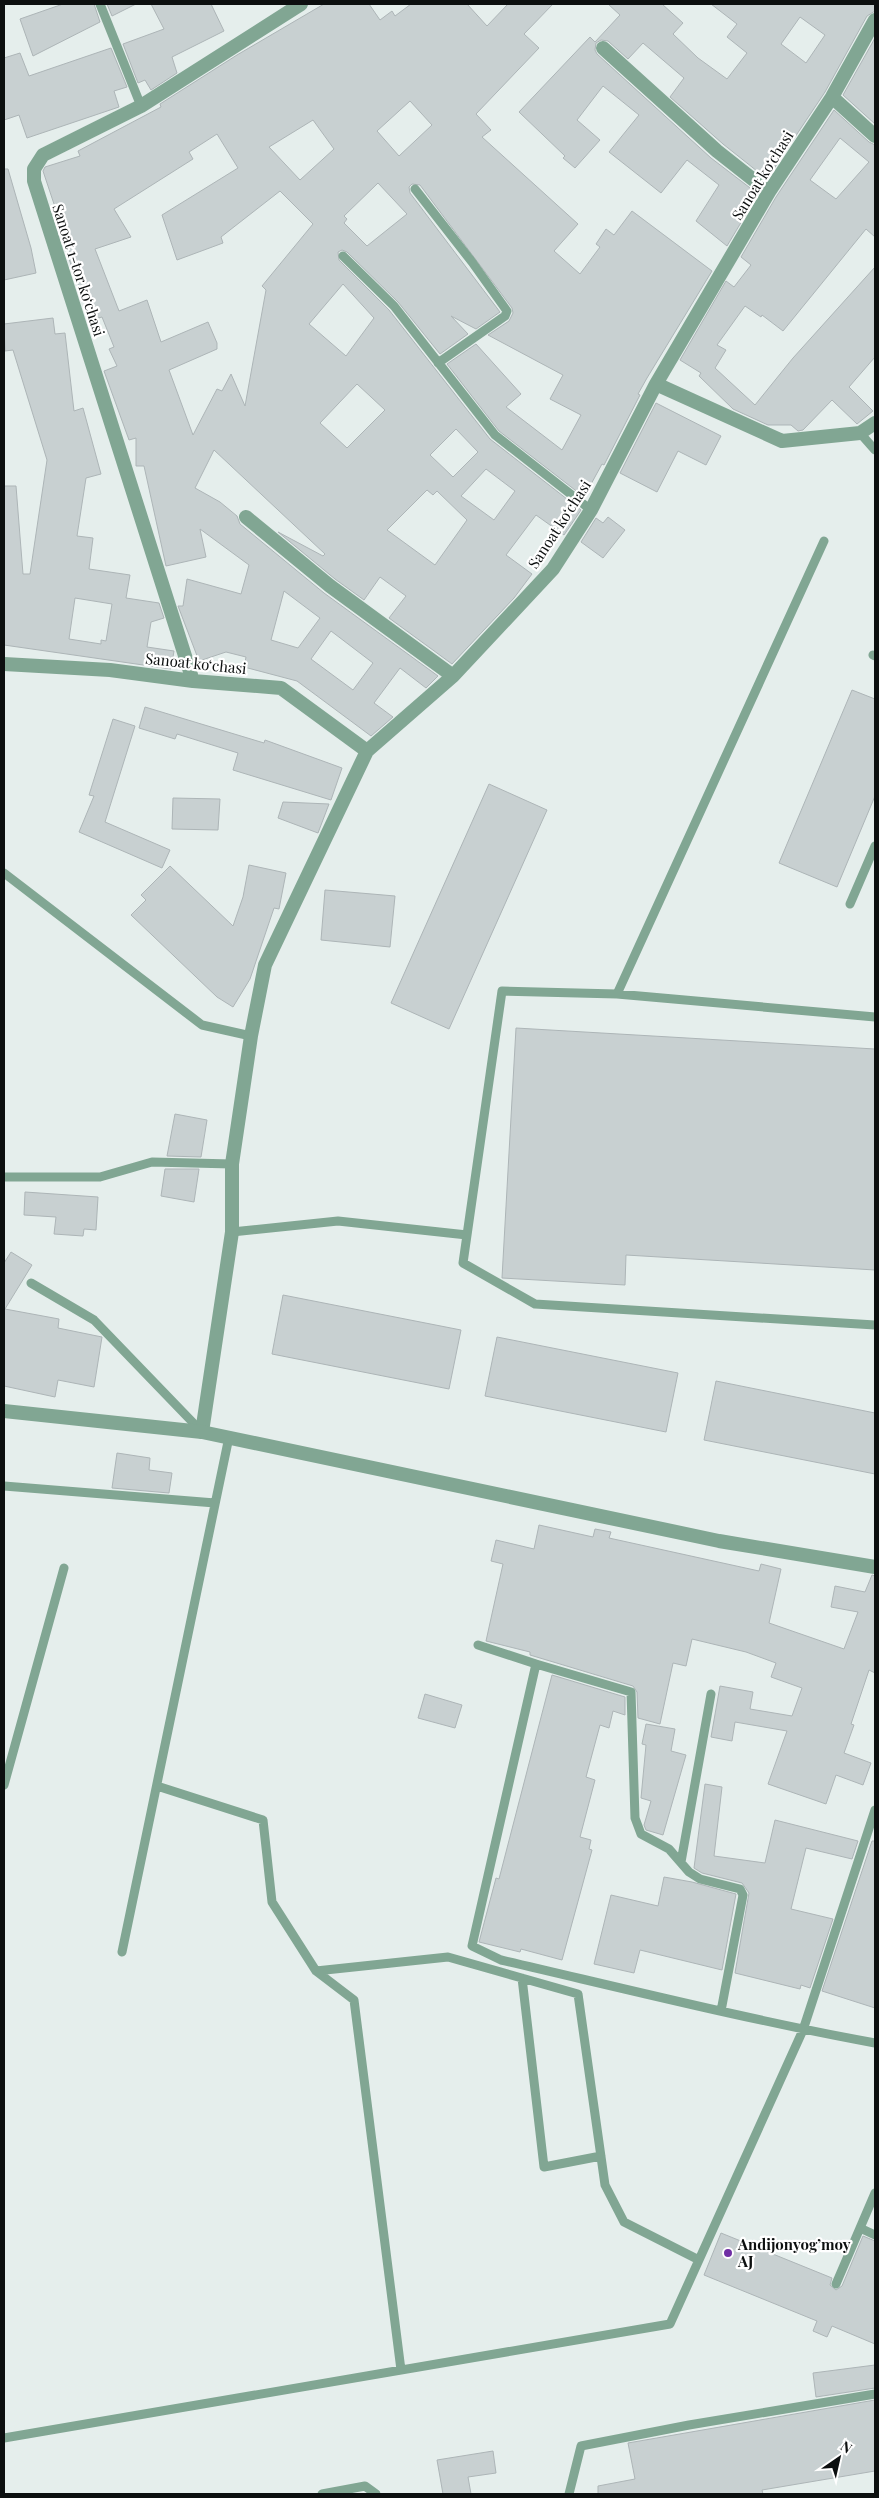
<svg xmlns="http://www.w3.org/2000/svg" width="879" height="2498" viewBox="0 0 879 2498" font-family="'Playfair Display',serif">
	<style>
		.building { fill: #c8d0d1; stroke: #adb5b7; fill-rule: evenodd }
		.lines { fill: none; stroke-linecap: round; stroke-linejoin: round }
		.service { stroke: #81a693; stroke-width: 9 }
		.minor { stroke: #81a693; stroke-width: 14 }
		.tertiary { stroke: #81a693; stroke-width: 14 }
		.poi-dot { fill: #702fa4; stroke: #fff; stroke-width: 2 }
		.labels { text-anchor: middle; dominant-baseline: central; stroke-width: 4.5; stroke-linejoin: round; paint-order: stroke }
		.street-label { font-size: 15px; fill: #0c0f0f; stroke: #fff }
		.poi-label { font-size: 15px; font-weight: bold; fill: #0c0f0f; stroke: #fff; text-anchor: start }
	</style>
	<rect width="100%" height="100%" fill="#e5eeec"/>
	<path class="building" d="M63 4H94L100 22 33 56 20 19Z
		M107 4H136L112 16Z
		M151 4H211L224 31 172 57 177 73 151 90 145 80 138 83 123 44 164 29Z
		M324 4H369L380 20 392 11 395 16 411 4H467L487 26 508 4H553L524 34 539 48 476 114 491 130 482 137 578 224 554 251 580 274 600 247 596 244 606 229 614 235 632 211 712 271 647 378 638 394 640 395 604 465 602 464 584 497 499 431 447 364 476 344 521 394 506 407 562 450 581 415 550 399 563 375 488 335 509 321 513 313 512 308 420 185 412 184 409 187 410 193 500 312 476 329 451 316 468 334 440 354 398 302 347 252 342 250 338 252 339 260 389 310 490 439 581 510 564 535 536 515 506 555 532 574 514 598 452 664 389 618 406 596 380 577 364 600 335 579 278 532 323 556 325 554 214 450 195 488 220 502 237 516 240 524 324 593 438 676 426 688 400 668 374 703 393 717 371 736 297 681 244 667 246 657 226 652 199 661 178 606H183L187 579 241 594 249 565 200 529 206 557 166 566 144 466H136V438L129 440 104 371 117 366 109 349 114 347 102 317 95 319 89 302 86 303 79 287 69 259 72 258 43 171 45 167 80 156 78 151 161 107 160 104 237 55ZM410 101 432 125 399 156 377 131ZM313 120 334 149 300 180 269 147ZM217 134 238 168 162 215 177 260 223 243 221 237 280 191 313 224 262 286 266 290 245 406 231 374 222 391 217 389 193 435 169 370 217 349V343L208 322 161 342 147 300 119 311 95 249 131 237 114 209 193 159 189 152ZM378 183 407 214 367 246 344 223 347 219 344 216ZM343 284 374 318 346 356 309 324ZM357 384 385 410 347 448 320 423ZM456 429 478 452 453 477 430 455ZM486 469 515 491 494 520 461 496ZM427 490 433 495 437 491 467 520 435 565 387 530ZM284 591 320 618 298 648 271 640ZM331 631 373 663 353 690 311 659Z
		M608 4H662L683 23 673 34 698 58 727 79 747 53 727 37 737 24 711 4H875V11L867 16 825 92 767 179 723 144 670 97 684 78 643 43 628 59 608 41 601 40 596 43 595 50 597 54 711 158 758 194 727 246 696 221 719 185 687 160 661 193 609 152 639 115 603 86 577 120 600 140 575 168 563 158 565 156 519 112 590 37 595 42 620 15ZM800 17 825 35 806 63 781 44Z
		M875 38V124L843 95Z
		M111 48 127 87 114 91 119 107 27 138 19 115 4 120V58L20 53 29 76Z
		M834 110 869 142 875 145V237L866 229 783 331 762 315 761 317 745 306 717 345 726 350 715 368 755 405 793 358 875 267V357L849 387 873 411 857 424 832 400 803 430 798 431 791 425H768L733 409 699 376 701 373 680 360 726 281 734 287 751 265 741 257 776 197ZM840 138 869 162 836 199 810 180Z
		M4 169H8L31 248 36 273 4 280Z
		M53 318 55 334 65 333 74 411 83 408 101 474 86 478 77 536 93 538 89 569 130 575 126 598 159 603 164 618 151 622 147 647 174 651 171 669 4 645V486H16L23 574H30L47 460 13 350 5 351 4 324ZM75 598 112 604 106 641 101 640V644L69 639Z
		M656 403 721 436 706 465 678 451 657 492 620 473Z
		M608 517 625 530 603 558 581 542 596 518 603 523Z
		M852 690 875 699V796L837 887 779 863Z
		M145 707 264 743 265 740 342 768 331 800 233 770 238 753 177 734 175 739 139 728Z
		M113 719 135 726 105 822 170 850 162 868 79 832 94 796 89 795Z
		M489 784 547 810 449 1029 391 1003Z
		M173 798 220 799 218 830 172 829Z
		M283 802 329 804 318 833 278 818Z
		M249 865 286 873 279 909 274 908 250 979 233 1007 217 997 131 915 146 900 141 895 170 866 233 926 243 897Z
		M325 890 395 896 390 947 321 940Z
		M516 1028 875 1049V1270L626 1255 625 1285 502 1278Z
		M175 1114 207 1120 201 1157 167 1156Z
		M165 1169H199L194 1202 161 1196Z
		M25 1192 98 1197 96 1230 84 1229 83 1236 54 1234 56 1217 24 1215Z
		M11 1252 32 1265 5 1309 59 1319 58 1328 102 1337 94 1387 58 1380 55 1397 4 1386V1263Z
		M283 1295 461 1330 449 1389 272 1354Z
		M497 1337 678 1373 666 1432 485 1396Z
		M716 1381 875 1413V1474L704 1440Z
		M117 1453 150 1458 149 1470 172 1473 169 1493 112 1488Z
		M539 1525 593 1537 595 1529 611 1532 609 1538 759 1571 761 1564 781 1569 769 1623 844 1649 858 1612 831 1607 835 1586 865 1592 872 1575 875 1576V1673L869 1670 851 1724 854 1725 844 1753 871 1763 863 1785 836 1775 826 1804 768 1784 787 1731 735 1722 732 1741 711 1737 720 1686 753 1692 750 1709 792 1716 802 1688 771 1677 776 1663 746 1652 692 1639 686 1666 673 1663 660 1724 638 1718 637 1692 633 1686 530 1655V1652L486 1641 503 1564 491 1561 496 1540 534 1549Z
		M552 1675 625 1697V1715L613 1711 609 1728 600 1725 586 1777 595 1780 580 1837 591 1840 589 1849 592 1850 562 1960 521 1949 520 1952 479 1942 496 1878 499 1879Z
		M425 1694 462 1705 455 1728 418 1718Z
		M646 1724 675 1729 671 1751 686 1755 663 1835 646 1830 644 1825 651 1801 641 1798 646 1745 642 1744Z
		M705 1784 722 1787 714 1856 765 1863 775 1820 858 1841 852 1859 806 1848 791 1909 833 1919 810 1988 801 1985 800 1989 735 1973 749 1893 742 1883 702 1873 694 1868Z
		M872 1841H875V2008L822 1991Z
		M664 1877 692 1882 736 1894 722 1970 640 1950 634 1973 594 1964 611 1895 658 1906Z
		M721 2233 832 2278 830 2285 836 2290 842 2286 863 2236 875 2241V2344L832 2326 827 2337 813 2331 817 2321 704 2275Z
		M875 2365V2388L816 2397 813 2373Z
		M875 2400V2471L762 2490 763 2494H598V2486L635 2479 628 2443Z
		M493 2451 496 2473 468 2477 471 2494H443L437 2460Z"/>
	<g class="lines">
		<path class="service" d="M100 4 141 106
			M415 189 472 262 507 311 505 316 438 363
			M343 256 394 306 495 435 591 510
			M860 433 875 450
			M824 541 617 994 875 1017
			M873 655 875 656
			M4 873 202 1025 251 1036
			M850 904 875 846
			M617 994 502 991 463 1263 535 1304 875 1325
			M4 1177H100L152 1162 232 1164
			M232 1232 338 1221 467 1235
			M31 1283 94 1320 202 1432
			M4 1486 215 1503
			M478 1645 536 1664
			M4 1785 64 1568
			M157 1786 263 1820 272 1902 316 1971 354 2000 401 2370
			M681 1862 711 1694
			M122 1952 229 1437
			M316 1971 448 1957 578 1994 605 2185 624 2222 699 2260
			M522 1978 544 2167 601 2156
			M721 2011 743 1895 740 1889 700 1879 689 1872 669 1849 641 1834 635 1818 631 1692 536 1664 472 1946 501 1960C626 1989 750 2020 875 2043
			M860 2228 875 2235
			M836 2284 875 2193
			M4 2438 670 2324 803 2030 875 1810
			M322 2494 365 2486 376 2494
			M569 2494 581 2446 689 2425 875 2394"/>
		<path class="minor" d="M603 48 717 151 769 192
			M832 97 875 136
			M656 384 782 441 860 433 875 423
			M246 517 330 586 453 676
			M4 664 110 670 193 681 281 688 367 751 453 676 553 569 591 510 656 384 769 192 832 97 875 20
			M193 681 34 181V169L43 155 141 106 301 4
			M202 1432 232 1232V1164L251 1036 265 965 367 751"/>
		<path class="tertiary" d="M4 1411 202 1432 719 1541 875 1567"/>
	</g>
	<circle class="poi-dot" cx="728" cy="2253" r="5"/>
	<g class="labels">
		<g class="street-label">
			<text transform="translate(762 175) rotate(-58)">Sanoat koʻchasi</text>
			<text transform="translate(79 270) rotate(72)">Sanoat 1-tor ko‘chasi</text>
			<text transform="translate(559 524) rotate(-57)">Sanoat koʻchasi</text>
			<text transform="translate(196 663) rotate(6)">Sanoat koʻchasi</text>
		</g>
		<g class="poi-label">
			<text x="738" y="2244">Andijonyog’moy<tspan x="738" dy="17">AJ</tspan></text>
		</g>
	</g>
	<rect width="879" height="2498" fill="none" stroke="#0c0f0f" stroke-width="10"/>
	<g transform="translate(839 2458) rotate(34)" stroke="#ffffff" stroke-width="4" paint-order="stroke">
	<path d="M0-4L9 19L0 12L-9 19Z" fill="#0c0f0f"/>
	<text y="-8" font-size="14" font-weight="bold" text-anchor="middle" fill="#0c0f0f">N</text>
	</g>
</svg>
